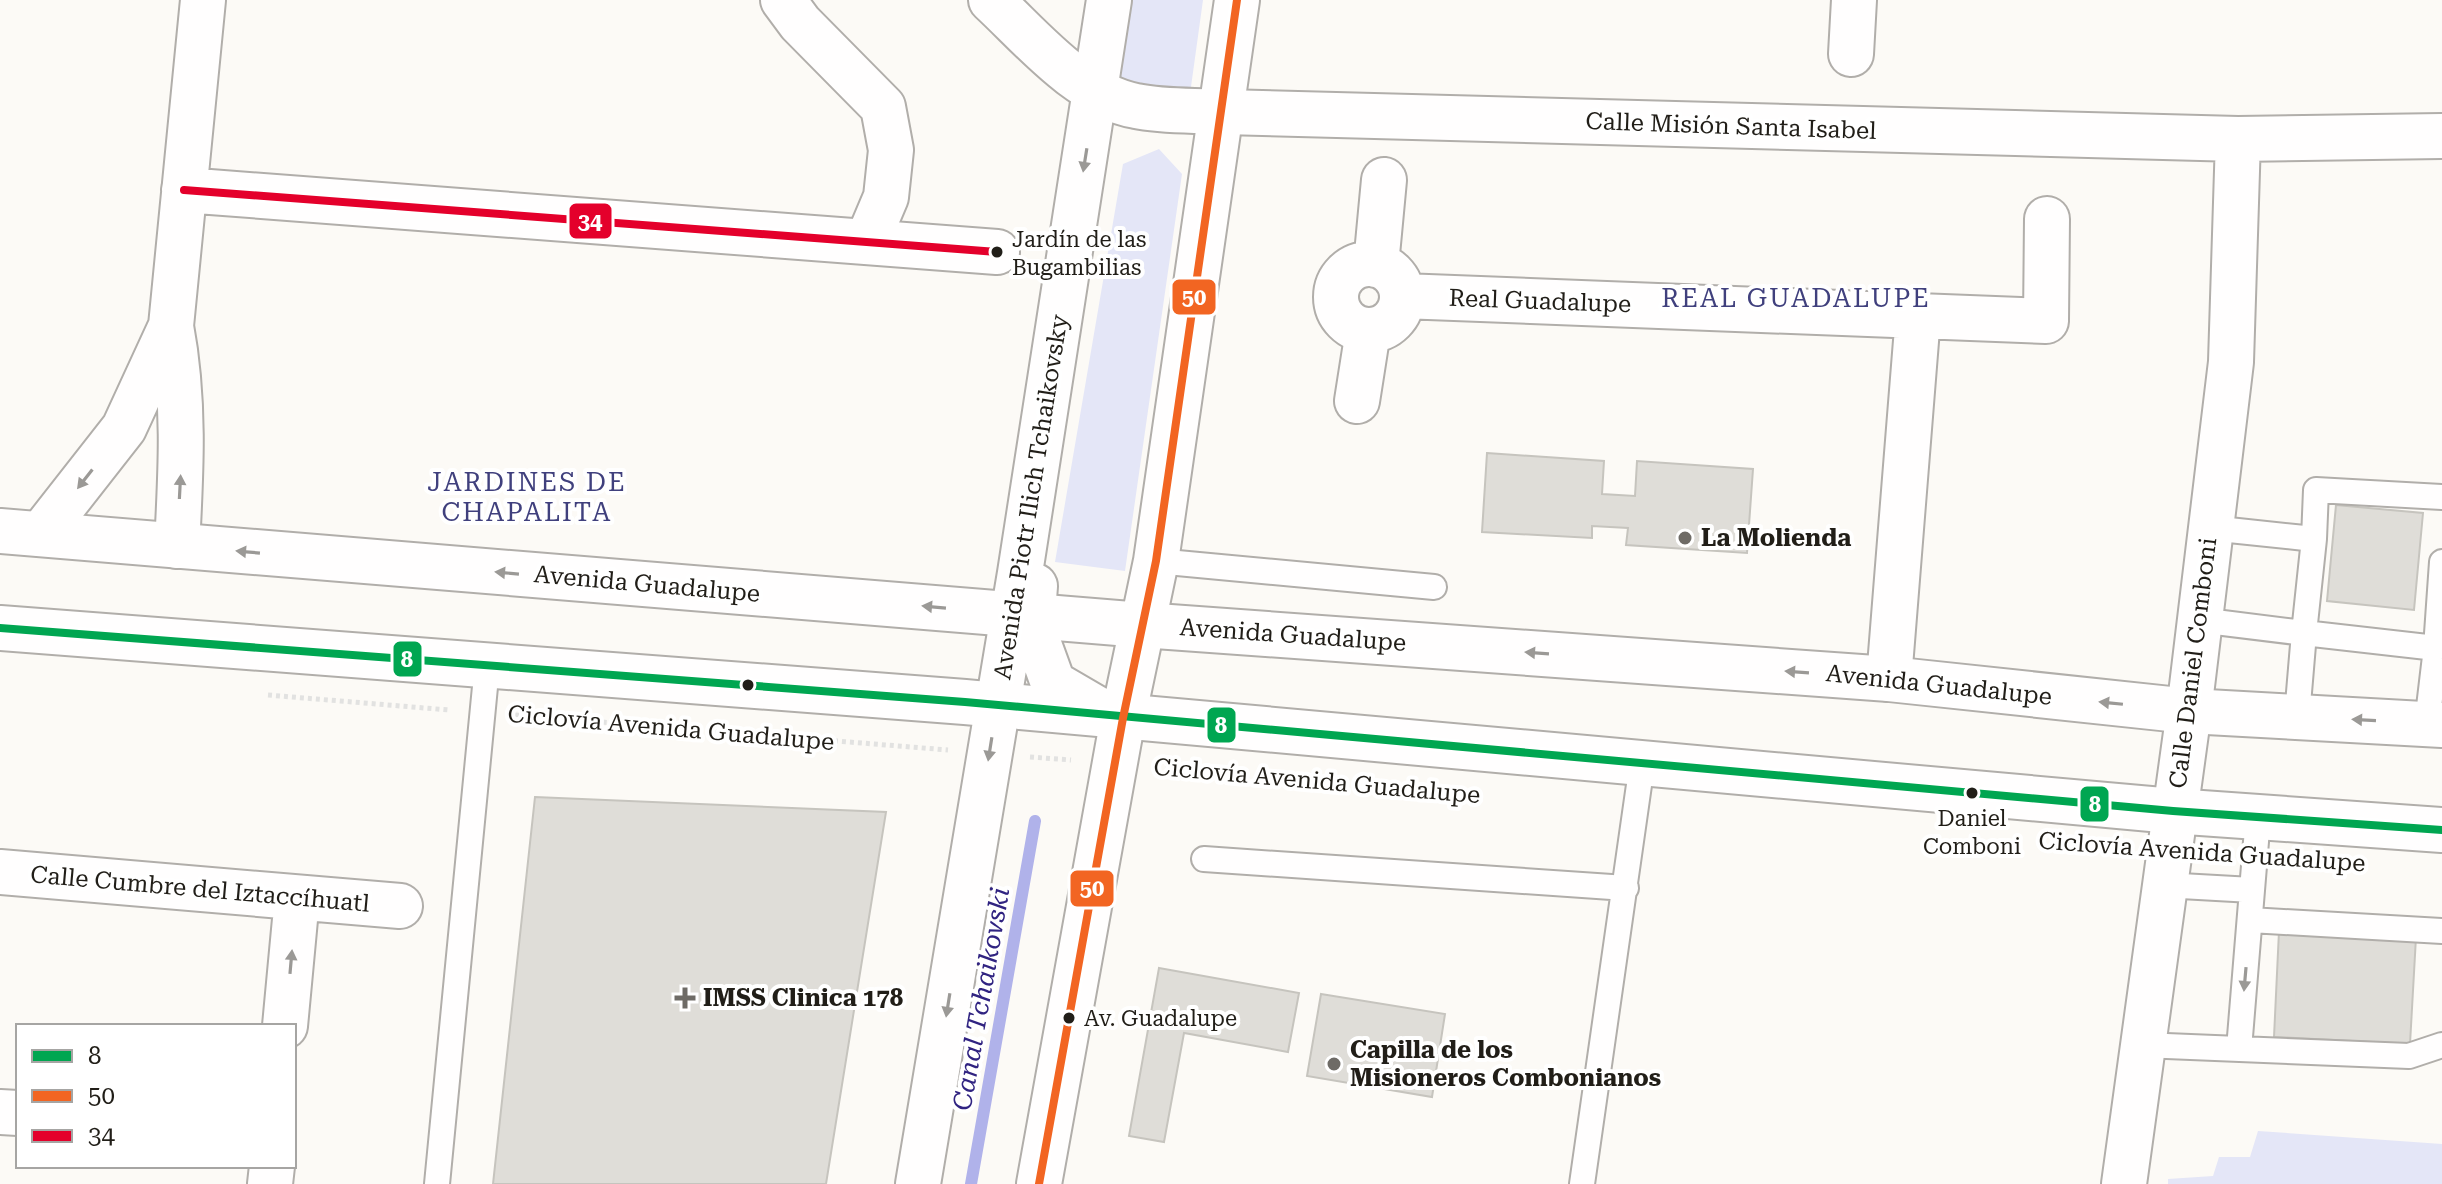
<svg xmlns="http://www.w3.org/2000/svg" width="2442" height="1184" viewBox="0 0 2442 1184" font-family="'Roboto Serif',serif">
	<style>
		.green { fill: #e4e6f7 }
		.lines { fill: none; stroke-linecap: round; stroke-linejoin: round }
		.stream { stroke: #b0b2ea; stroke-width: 12 }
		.building { fill: #dfddd8; stroke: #c6c4be; stroke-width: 2 }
		.service-casing { stroke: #b1aeaa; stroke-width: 28 }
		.minor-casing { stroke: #b1aeaa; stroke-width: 48 }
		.tertiary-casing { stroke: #b1aeaa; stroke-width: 48 }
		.primary-casing { stroke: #b1aeaa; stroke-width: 48 }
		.path { stroke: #e2e2e1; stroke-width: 5; stroke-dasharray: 4 4; stroke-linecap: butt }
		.service { stroke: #fffefe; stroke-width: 24 }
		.minor { stroke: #fffefe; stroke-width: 44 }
		.tertiary { stroke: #fffefe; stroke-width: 44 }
		.primary { stroke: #fffefe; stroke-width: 44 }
		.bus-1-casing { stroke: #fff; stroke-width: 14 }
		.bus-2-casing { stroke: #fff; stroke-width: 14 }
		.bus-3-casing { stroke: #fff; stroke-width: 14 }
		.bus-1 { stroke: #00a651; stroke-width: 8 }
		.bus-2 { stroke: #f26522; stroke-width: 8 }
		.bus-3 { stroke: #e4002b; stroke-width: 8 }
		.oneway { fill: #9b9996 }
		.bus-dot { fill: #211e18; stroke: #fff; stroke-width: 3 }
		.poi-dot { fill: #6e6b66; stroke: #fff; stroke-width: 3 }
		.labels { text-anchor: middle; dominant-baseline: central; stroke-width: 8; stroke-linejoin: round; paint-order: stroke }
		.bus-label { font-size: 22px; fill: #211e18; stroke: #fff; text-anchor: start }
		.street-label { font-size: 24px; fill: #211e18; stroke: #fff }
		.poi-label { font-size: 24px; font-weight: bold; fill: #211e18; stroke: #fff; text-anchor: start }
		.neighbourhood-label { font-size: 26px; letter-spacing: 2px; fill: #40407d; stroke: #fff }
		.water-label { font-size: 26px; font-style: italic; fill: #302381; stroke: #fff }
		.line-badge { stroke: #fff; stroke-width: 3 }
		.badge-label { font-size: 22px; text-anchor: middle; font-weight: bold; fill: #fff }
	</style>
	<rect width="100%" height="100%" fill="#fcfaf6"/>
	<path class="green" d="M1128 0H1203L1190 94 1117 87Z
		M1159 149 1182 174 1125 571 1055 562 1123 164Z
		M2258 1131 2442 1144V1184H2168V1179L2213 1176 2219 1157H2250Z"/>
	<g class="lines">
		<path class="stream" d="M971 1184 1035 821"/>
	</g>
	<path class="building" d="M1487 453 1604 461 1602 494 1635 496 1637 461 1753 469 1747 553 1626 545 1628 528 1592 526V538L1482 532Z
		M2336 505 2423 513 2414 610 2327 601Z
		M535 797 886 812 826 1184H493Z
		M2279 931 2416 937 2410 1044 2274 1037Z
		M1159 968 1299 993 1288 1052 1184 1033 1164 1142 1129 1136Z
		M1321 994 1445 1014 1432 1097 1307 1076Z"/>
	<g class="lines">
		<g class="service-casing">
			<path id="service" d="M2210 528 2314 539 2304 633 2436 648 2427 724
				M2314 539 2316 490 2442 497
				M1156 561 1434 587
				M2199 620 2304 633 2297 716
				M2436 648 2442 562
				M1204 859 1626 888
				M2163 885 2252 890
				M2250 920 2442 931
				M2142 1045 2409 1056 2442 1045
				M2239 1049 2258 817
				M437 1184 487 666
				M1582 1184 1642 764"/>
		</g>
		<g class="minor-casing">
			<path id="minor" d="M783 0 800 23 883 107 891 150 886 197 867 242
				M991 0C1032 38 1078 95 1136 106 1164 112 1195 110 1224 112L2238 139 2442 136
				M1851 54 1854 0
				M184 190 997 252
				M1336 297a33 33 0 1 1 66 0a33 33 0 1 1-66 0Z
				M1376 265 1384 180
				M1402 296 2046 321 2047 219
				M1357 401 1368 331
				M41 534 124 428 171 326
				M177 546C181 471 185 400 171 326L203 0
				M1889 679 1918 316
				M0 872 400 906
				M285 1026 297 898
				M0 1112 18 1113
				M270 1184 272 1166
				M2124 1184 2189 711 2231 362 2238 139"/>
		</g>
		<g class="tertiary-casing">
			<path id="tertiary" d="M1035 586 1032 625 1053 683 1113 718
				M918 1184 1020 573 1109 0
				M1039 1184 1123 718 1156 561 1237 0"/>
		</g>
		<g class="primary-casing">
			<path id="primary" d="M0 531 1142 625 1889 679 2189 711 2442 725
				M0 628 965 702 2173 811 2442 830"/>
		</g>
		<path class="path" d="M268 695 449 710
			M515 715 948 750
			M1030 757 1071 760
			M1157 767 1251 774"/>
		<use href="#service" class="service"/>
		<use href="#minor" class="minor"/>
		<use href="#tertiary" class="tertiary"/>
		<use href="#primary" class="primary"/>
		<g class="bus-1-casing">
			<path id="bus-1" d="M0 628 965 702 2173 811 2442 830"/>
		</g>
		<g class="bus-2-casing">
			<path id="bus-2" d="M1039 1184 1123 718 1156 561 1237 0"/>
		</g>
		<g class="bus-3-casing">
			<path id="bus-3" d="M184 190 997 252"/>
		</g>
		<use href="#bus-1" class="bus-1"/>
		<use href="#bus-2" class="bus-2"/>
		<use href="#bus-3" class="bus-3"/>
	</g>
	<defs><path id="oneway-solid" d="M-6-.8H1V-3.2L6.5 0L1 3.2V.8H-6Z" transform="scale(2)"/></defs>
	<g class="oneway">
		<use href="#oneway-solid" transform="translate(1085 160) rotate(99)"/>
		<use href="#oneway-solid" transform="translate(85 479) rotate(128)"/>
		<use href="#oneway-solid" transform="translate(180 487) rotate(-87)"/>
		<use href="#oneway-solid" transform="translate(248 552) rotate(-175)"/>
		<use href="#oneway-solid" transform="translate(507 573) rotate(-175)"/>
		<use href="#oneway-solid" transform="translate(934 607) rotate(-175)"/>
		<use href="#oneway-solid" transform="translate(1537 653) rotate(-176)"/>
		<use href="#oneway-solid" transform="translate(1797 672) rotate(-176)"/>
		<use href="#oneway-solid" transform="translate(2111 703) rotate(-174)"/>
		<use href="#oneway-solid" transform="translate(2364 720) rotate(-177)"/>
		<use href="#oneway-solid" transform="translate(990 749) rotate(99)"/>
		<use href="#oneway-solid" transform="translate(291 962) rotate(-85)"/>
		<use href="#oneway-solid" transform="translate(2245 979) rotate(95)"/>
		<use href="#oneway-solid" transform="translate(948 1005) rotate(99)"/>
	</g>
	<g class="bus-dot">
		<circle cx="997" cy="252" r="7"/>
		<circle cx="748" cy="685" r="7"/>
		<circle cx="1972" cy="793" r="7"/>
		<circle cx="1069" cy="1018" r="7"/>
	</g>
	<g class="poi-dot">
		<circle cx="1685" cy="538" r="8"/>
		<path d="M681 986h8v8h8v8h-8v8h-8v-8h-8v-8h8z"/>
		<circle cx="1334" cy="1064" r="8"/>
	</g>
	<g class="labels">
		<g class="bus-label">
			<text x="1012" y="239">Jardín de las<tspan x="1012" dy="28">Bugambilias</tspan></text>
			<text x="1972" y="818" text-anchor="middle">Daniel<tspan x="1972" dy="28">Comboni</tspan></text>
			<text x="1084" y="1018">Av. Guadalupe</text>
		</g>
		<g class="street-label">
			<text transform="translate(1731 126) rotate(2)">Calle Misión Santa Isabel</text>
			<text transform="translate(1540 301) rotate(2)">Real Guadalupe</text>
			<text transform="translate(1031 497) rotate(-81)">Avenida Piotr Ilich Tchaikovsky</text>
			<text transform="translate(647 584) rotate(5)">Avenida Guadalupe</text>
			<text transform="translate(1293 635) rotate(4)">Avenida Guadalupe</text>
			<text transform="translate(2193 663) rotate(-83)">Calle Daniel Comboni</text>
			<text transform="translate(1939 685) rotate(6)">Avenida Guadalupe</text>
			<text transform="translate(671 728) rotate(5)">Ciclovía Avenida Guadalupe</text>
			<text transform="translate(1317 781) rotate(5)">Ciclovía Avenida Guadalupe</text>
			<text transform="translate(2202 852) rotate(4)">Ciclovía Avenida Guadalupe</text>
			<text transform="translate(200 889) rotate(5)">Calle Cumbre del Iztaccíhuatl</text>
		</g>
		<g class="poi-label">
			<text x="1701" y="538">La Molienda</text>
			<text x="703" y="998">IMSS Clinica 178</text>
			<text x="1350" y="1050">Capilla de los<tspan x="1350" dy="28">Misioneros Combonianos</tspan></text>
		</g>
		<g class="neighbourhood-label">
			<text x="1796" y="298">REAL GUADALUPE</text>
			<text x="527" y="482">JARDINES DE<tspan x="527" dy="30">CHAPALITA</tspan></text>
		</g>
		<g class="water-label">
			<text transform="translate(981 999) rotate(-80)">Canal Tchaikovski</text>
		</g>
	</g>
	<g class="line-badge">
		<rect x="568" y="202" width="45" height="38" rx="8" fill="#e4002b"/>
		<rect x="1171" y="278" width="46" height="38" rx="8" fill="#f26522"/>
		<rect x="392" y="640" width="31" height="38" rx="8" fill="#00a651"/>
		<rect x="1206" y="706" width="31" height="38" rx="8" fill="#00a651"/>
		<rect x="2079" y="785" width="31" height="38" rx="8" fill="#00a651"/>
		<rect x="1069" y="869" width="46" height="39" rx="8" fill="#f26522"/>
	</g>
	<g class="badge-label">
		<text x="590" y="229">34</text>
		<text x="1194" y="305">50</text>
		<text x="407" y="667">8</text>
		<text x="1221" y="733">8</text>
		<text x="2095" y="812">8</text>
		<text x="1092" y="896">50</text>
	</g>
	<rect x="16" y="1024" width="280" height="144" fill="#ffffff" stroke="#a6a5a3" stroke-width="2"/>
	<rect x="32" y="1050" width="40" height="12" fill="#00a651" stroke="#a6a5a3" stroke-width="2"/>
	<text x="88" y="1064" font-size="24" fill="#211e18">8</text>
	<rect x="32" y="1090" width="40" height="12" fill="#f26522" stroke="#a6a5a3" stroke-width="2"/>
	<text x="88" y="1104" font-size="24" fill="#211e18">50</text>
	<rect x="32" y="1130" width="40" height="12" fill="#e4002b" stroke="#a6a5a3" stroke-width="2"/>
	<text x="88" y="1144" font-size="24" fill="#211e18">34</text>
</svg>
